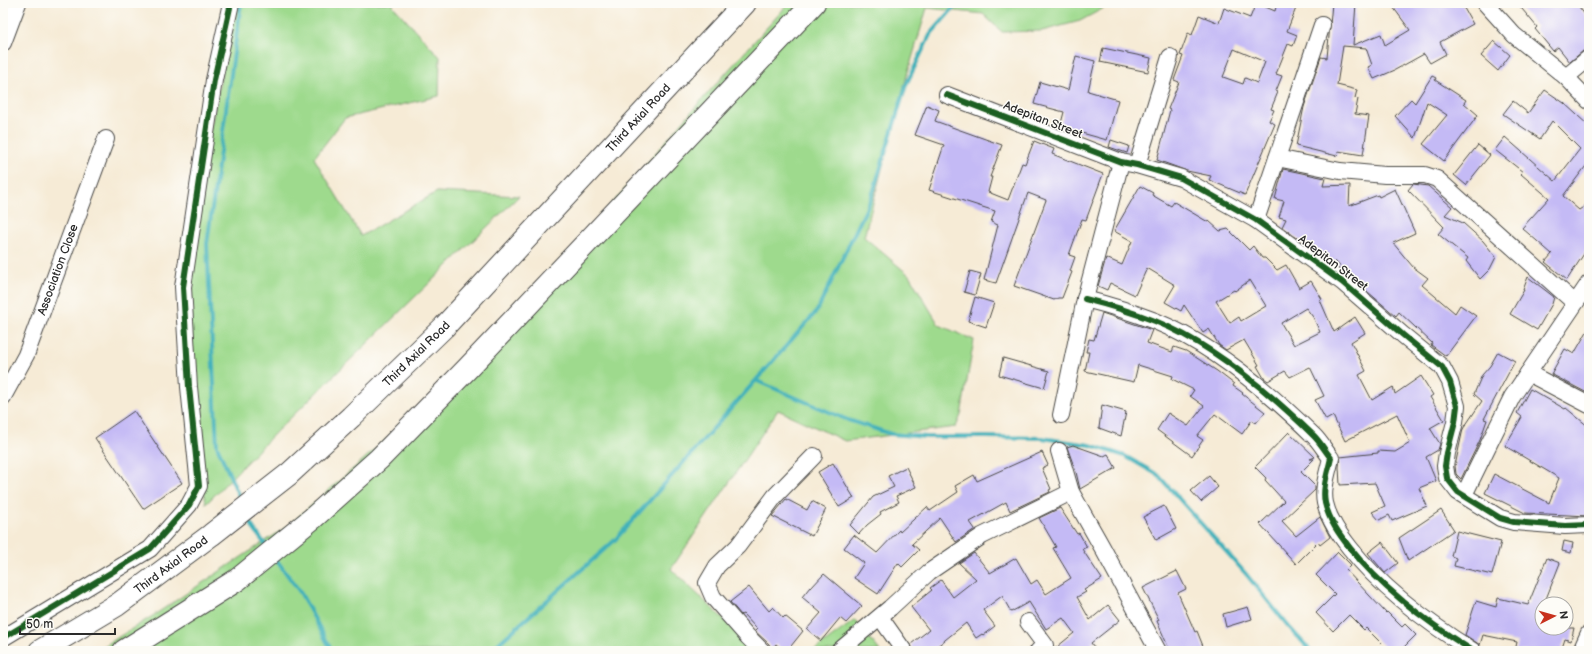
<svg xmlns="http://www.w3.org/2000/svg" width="1592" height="654" viewBox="0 0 1592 654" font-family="'Balsamiq Sans',sans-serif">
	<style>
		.green { fill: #9eda8d; stroke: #64825c }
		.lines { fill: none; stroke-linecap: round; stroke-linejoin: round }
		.stream { stroke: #41b1ba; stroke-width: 4 }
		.building { fill: #c4baf5; fill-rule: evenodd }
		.minor-casing { stroke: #494845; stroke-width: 18 }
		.highway-casing { stroke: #494845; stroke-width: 24 }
		.minor { stroke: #fff; stroke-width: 16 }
		.highway { stroke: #fff; stroke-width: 22 }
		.cycleway-casing { stroke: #fdfcf7; stroke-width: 8 }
		.cycleway { stroke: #1b5e20; stroke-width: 6 }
		.labels { text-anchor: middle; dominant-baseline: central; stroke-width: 3; stroke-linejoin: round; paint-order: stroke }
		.street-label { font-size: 12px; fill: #2b2b2b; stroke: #fdfcf7 }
	</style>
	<rect width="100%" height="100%" fill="#fdfcf7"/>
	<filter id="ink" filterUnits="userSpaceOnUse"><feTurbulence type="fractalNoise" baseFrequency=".025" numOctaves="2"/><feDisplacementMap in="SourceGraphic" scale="8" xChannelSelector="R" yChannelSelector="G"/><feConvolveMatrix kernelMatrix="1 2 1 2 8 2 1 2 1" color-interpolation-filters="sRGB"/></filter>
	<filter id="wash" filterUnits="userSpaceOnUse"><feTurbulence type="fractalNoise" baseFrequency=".012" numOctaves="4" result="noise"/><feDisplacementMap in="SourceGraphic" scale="16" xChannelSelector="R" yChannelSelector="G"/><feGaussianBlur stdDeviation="0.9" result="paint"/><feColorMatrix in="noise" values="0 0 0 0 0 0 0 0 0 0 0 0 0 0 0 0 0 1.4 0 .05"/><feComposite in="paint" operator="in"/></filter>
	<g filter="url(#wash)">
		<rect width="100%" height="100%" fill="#f6ebd6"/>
		<path class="green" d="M236 3H393V6L440 57 439 96 345 118 314 158 361 236 437 192 519 196 277 431 206 504 196 436 185 292 210 132Z
			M789 3H1126L1106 7 1080 21 1042 31 1002 32 983 14 927 8 907 75 864 237 909 275 939 325 974 340 961 415 956 427 845 441 778 410 671 569 757 651H96L154 615 288 526 480 357 698 104Z
			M855 620 880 651H813Z"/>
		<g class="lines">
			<path class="stream" d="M241 3 207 244 217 446 242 503
				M757 381 848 420 891 434 927 437H986L1042 438 1090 445 1125 456 1158 475 1246 574 1289 627 1311 651
				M247 515 253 528 268 548
				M275 558 300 592 332 651
				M490 651 615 540 817 311 871 199 906 85 930 35 956 5 962 3"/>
		</g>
		<g id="blocks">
			<path class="building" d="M1256 3 1275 11 1277 3H1298L1287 31 1297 35 1293 46 1288 44 1276 74 1282 76 1276 91 1278 92 1271 109 1274 110 1269 121 1275 124 1245 195 1209 180 1211 176 1187 171 1157 160 1170 110 1168 109 1179 82 1174 80 1183 56 1180 55 1188 33 1192 35 1199 15 1219 23 1224 8 1250 18ZM1234 49 1265 62 1257 83 1245 78 1243 84 1223 77Z
				M1332 3H1356L1353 45 1381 34 1385 45 1410 30 1390 3H1461L1473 24 1440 42 1446 54 1430 63 1424 54 1395 70 1374 79 1368 67 1372 65 1366 48 1343 46 1337 85 1357 90 1355 98 1358 99 1355 114 1369 116 1363 155 1338 151 1337 156 1296 146 1304 107 1321 57 1327 58Z
				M1517 3H1576L1589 20V49L1583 51 1570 62 1558 47 1553 51 1535 29 1537 27Z
				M1494 41 1510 55 1498 71 1481 56Z
				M1103 48 1151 58 1148 72 1100 62Z
				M1076 56 1095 61 1088 91 1118 100 1107 140 1060 127 1064 112 1034 104 1040 82 1068 90Z
				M1432 76 1436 78 1435 80 1466 100 1464 103 1478 115 1444 161 1423 144 1447 115 1427 102 1415 138 1395 116 1411 99 1415 103Z
				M1545 90 1564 103 1589 126V162L1563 196 1579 210 1589 203V246L1567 280 1545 262 1552 254 1522 228 1549 198 1521 174 1523 172 1495 150 1505 137 1555 181 1580 149 1552 121 1540 139 1503 114 1513 101 1528 113Z
				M927 105 939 110 935 121 1002 145 990 177H992L988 192 1008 200 1022 163 1025 164 1034 141 1054 149 1052 154 1103 174 1086 220 1082 219 1069 255 1075 257 1070 271 1072 272 1062 298H1058L1054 300 1014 286 1046 200 1028 193 996 283 984 280 998 225 991 222 995 211 929 190 944 145 915 135Z
				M1111 140 1129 146 1127 153 1109 147Z
				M1478 145 1490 155 1466 185 1454 175Z
				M1283 169 1325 178 1323 186 1350 185 1349 206 1378 195 1379 197 1395 189 1415 233 1393 243 1413 267 1428 278 1422 285 1455 313 1460 305 1476 316 1446 356 1431 345 1432 343 1399 312 1396 316 1347 274 1335 261 1333 264 1318 253 1319 251 1312 249 1282 227 1286 219 1279 217 1284 201 1275 199Z
				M1413 184 1428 186 1452 207 1445 215 1463 223 1483 241 1496 257 1490 269 1480 279 1466 261 1468 258 1438 234 1444 227 1408 190Z
				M1140 186 1153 193 1152 195 1171 206 1174 202 1208 222 1209 221 1220 231 1228 229 1249 250 1253 246 1262 258H1265L1277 270 1286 265 1299 288 1311 281 1322 299 1320 300 1334 332 1355 317 1365 333 1351 342 1366 371 1359 375 1372 400 1393 387 1395 394 1421 376 1433 395 1430 397 1444 420 1430 428 1440 444 1438 450 1426 457 1436 481 1419 488 1427 506 1392 521 1389 515 1379 520 1372 512 1385 506 1375 483 1340 485 1339 467 1340 457 1378 453V451L1395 452 1410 443 1397 414 1345 441 1333 416 1326 420 1315 400 1324 396 1310 367 1290 377 1285 371 1268 381 1264 378 1257 366 1259 365 1244 340 1226 350 1219 345 1209 329 1203 333 1184 305 1181 311 1165 302 1175 285 1147 268 1135 295 1110 283 1107 290 1098 286 1106 258 1122 265 1132 241 1114 231ZM1250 280 1266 306 1241 321 1239 317 1230 323 1216 301 1234 290 1235 291ZM1306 308 1313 317 1320 332 1294 345 1281 323Z
				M970 271 981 274 975 295 964 292Z
				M1528 277 1554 297 1552 304 1537 330 1510 314 1524 290H1523Z
				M975 297 994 303 986 327 968 321Z
				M1102 313 1152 330 1147 343 1172 352 1174 347 1186 351 1217 371 1234 384 1233 386 1243 393 1242 394 1265 412 1256 423 1252 420 1242 434 1215 414 1197 436 1203 440 1192 456 1157 430 1168 413 1188 426 1204 406 1190 396 1194 390 1172 379 1173 376 1138 365 1134 382 1085 371 1089 352H1086L1089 339 1094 340Z
				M1589 328V394L1551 374 1565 349 1574 354Z
				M1498 352 1515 361 1484 419 1487 420 1480 440 1461 479 1456 474 1455 466 1463 429 1482 401 1474 394 1482 375 1490 366Z
				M1003 358 1049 371 1044 388 999 375Z
				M1530 389 1565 409 1566 408 1589 427V516L1525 513 1485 493 1494 474 1549 503 1559 478 1505 446 1522 417 1517 413Z
				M1102 405 1126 412 1121 436 1099 428Z
				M134 411 182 483 143 509 95 438Z
				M1289 432 1315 457 1310 459H1314L1301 472 1315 486V490L1282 521 1296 536 1320 517 1330 537 1320 545 1318 542 1296 564 1260 524 1284 501 1265 480 1266 478 1255 467Z
				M1073 445 1104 456 1108 454 1116 468 1080 489 1076 472 1067 447Z
				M1042 452 1048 465 1042 468 1051 489 1049 490 1050 492 1010 511 1006 502 970 522 975 529 956 542 940 518 912 544 919 550 902 567 898 563 878 594 854 578 864 563 844 548 854 535 877 553 899 530 900 532 927 507 930 511 958 492 955 486 974 475 977 481Z
				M833 463 854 498 839 507 818 472Z
				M906 467 916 487 896 496 899 502 880 512 881 514 867 525 859 534 850 525 873 497 894 487 888 476Z
				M1209 476 1218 487 1201 502 1191 491Z
				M786 499 807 510 812 501 826 509 812 536 772 516Z
				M1164 506 1176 529 1156 540 1143 517Z
				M1060 508 1077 534 1079 533 1087 547 1082 549 1102 579 1084 590 1086 592 1077 597 1090 620 1108 605 1120 620 1091 643 1097 651H1052L1074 633 1063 618 1046 629 1029 602 1011 612 1002 596 983 610 995 626 983 635 982 634 976 638 966 623 940 644 929 651H913L911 644 929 630 911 607 932 590 930 588 941 580 953 597 976 579 959 563 974 553 990 573 1016 558 1031 584 1037 580 1046 594 1071 578 1053 548 1056 547 1039 518Z
				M1441 510 1454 530 1408 561 1399 538Z
				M1457 531 1501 542 1492 575 1454 566 1456 558 1451 556Z
				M1564 541 1573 543 1571 553 1562 551Z
				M1382 542 1398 563 1385 573 1368 553Z
				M1338 552 1351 565 1346 570 1369 595 1386 613 1387 612 1402 627 1405 624 1416 635 1400 651H1379L1384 646 1366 628 1364 630 1349 615 1333 631 1316 613 1335 594 1316 575Z
				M1547 558 1560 563 1544 604H1542V628H1574L1571 641 1565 639 1561 651H1515L1517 642 1483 635 1480 645 1465 635 1476 601 1496 607 1498 598 1528 605Z
				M1177 571 1186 589 1178 593 1195 632 1197 631 1205 651H1170L1157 621 1159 620 1143 588Z
				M824 574 862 606 846 623 840 618 821 641 807 629 821 613 802 597 810 587 811 588Z
				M749 587 769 611 773 607 783 618 785 616 803 631 787 651H784L776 644 771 649 769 644 755 631 757 629 743 614 741 615 730 602Z
				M1248 607 1252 619 1226 627 1223 614Z"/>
		</g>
	</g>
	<g filter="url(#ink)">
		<use href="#blocks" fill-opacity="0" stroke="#494845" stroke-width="1"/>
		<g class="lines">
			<g class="minor-casing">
				<g id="minor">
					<path d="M1485 3 1514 35 1566 77 1589 101"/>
					<path d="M3 43 18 3"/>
					<path d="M1566 77 1589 58"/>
					<path d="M947 95 1121 162 1137 165 1181 178 1256 220 1342 282 1403 335 1442 367 1450 382 1457 406 1455 422 1447 453 1445 466 1447 478 1458 492 1500 518 1514 522 1565 526 1589 525"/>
					<path d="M1277 158 1340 171 1385 175H1425L1437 179 1575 303"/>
					<path d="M1137 165 1170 57"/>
					<path d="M1256 220 1322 25"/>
					<path d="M1085 299C1109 305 1132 312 1155 321 1212 344 1270 393 1314 436 1321 443 1325 451 1331 458 1328 472 1322 488 1325 503 1329 520 1339 534 1350 548 1383 590 1428 623 1473 651"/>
					<path d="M1528 373 1589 405"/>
					<path id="s1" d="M3 397 26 355 106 139"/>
					<path d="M1061 415 1085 299 1121 162"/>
					<path d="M1059 451 1071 492 1102 547 1158 651"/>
					<path d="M1464 495 1512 397 1589 283"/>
					<path d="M880 617 904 651"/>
					<path d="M1028 622 1045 645 1038 651"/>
					<path d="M3 638 150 549 189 505 199 486 189 387 183 287 214 80 231 3"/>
					<path d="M762 651 748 637 713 597 707 583 717 566 738 546 775 496 814 456"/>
					<path d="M839 651 890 608 929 572 982 536 1071 492"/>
					<path d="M1581 651 1589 633"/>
				</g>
			</g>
			<g class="highway-casing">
				<g id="highway">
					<path id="s2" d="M40 651 117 605 211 535 289 474 351 417 444 327 745 3"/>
					<path d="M124 651 237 580 313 518 379 459 467 369 814 3"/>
				</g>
			</g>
			<use href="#minor" class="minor"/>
			<use href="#highway" class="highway"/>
			<g class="cycleway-casing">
				<path id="cycleway" d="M947 95 1121 162 1137 165 1181 178 1256 220 1342 282 1403 335 1442 367 1450 382 1457 406 1455 422 1447 453 1445 466 1447 478 1458 492 1500 518 1514 522 1565 526 1589 525
					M1085 299C1109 305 1132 312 1155 321 1212 344 1270 393 1314 436 1321 443 1325 451 1331 458 1328 472 1322 488 1325 503 1329 520 1339 534 1350 548 1383 590 1428 623 1473 651
					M3 638 150 549 189 505 199 486 189 387 183 287 214 80 231 3"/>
			</g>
			<use href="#cycleway" class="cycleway"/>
		</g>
	</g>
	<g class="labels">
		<g class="street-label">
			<text stroke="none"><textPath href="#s2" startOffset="805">Third Axial Road</textPath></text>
			<text transform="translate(1043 120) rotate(21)">Adepitan Street</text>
			<text transform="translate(1333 263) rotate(37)">Adepitan Street</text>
			<text stroke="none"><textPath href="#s1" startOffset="139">Association Close</textPath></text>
			<text stroke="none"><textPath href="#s2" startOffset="481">Third Axial Road</textPath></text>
			<text stroke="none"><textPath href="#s2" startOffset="157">Third Axial Road</textPath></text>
		</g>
	</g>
	<rect width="1592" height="654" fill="none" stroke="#fdfcf7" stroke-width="16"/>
	<g transform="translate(1554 616) rotate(84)"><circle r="19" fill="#fdfcf7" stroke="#a9a8a5"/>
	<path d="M0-3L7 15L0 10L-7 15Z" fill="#c8321e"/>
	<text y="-6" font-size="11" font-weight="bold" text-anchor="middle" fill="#2b2b2b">N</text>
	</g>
	<path d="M20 628v6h95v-6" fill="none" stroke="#2b2b2b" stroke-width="2"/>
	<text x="26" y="628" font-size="12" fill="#2b2b2b" stroke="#fdfcf7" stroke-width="3" paint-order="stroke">50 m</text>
</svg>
